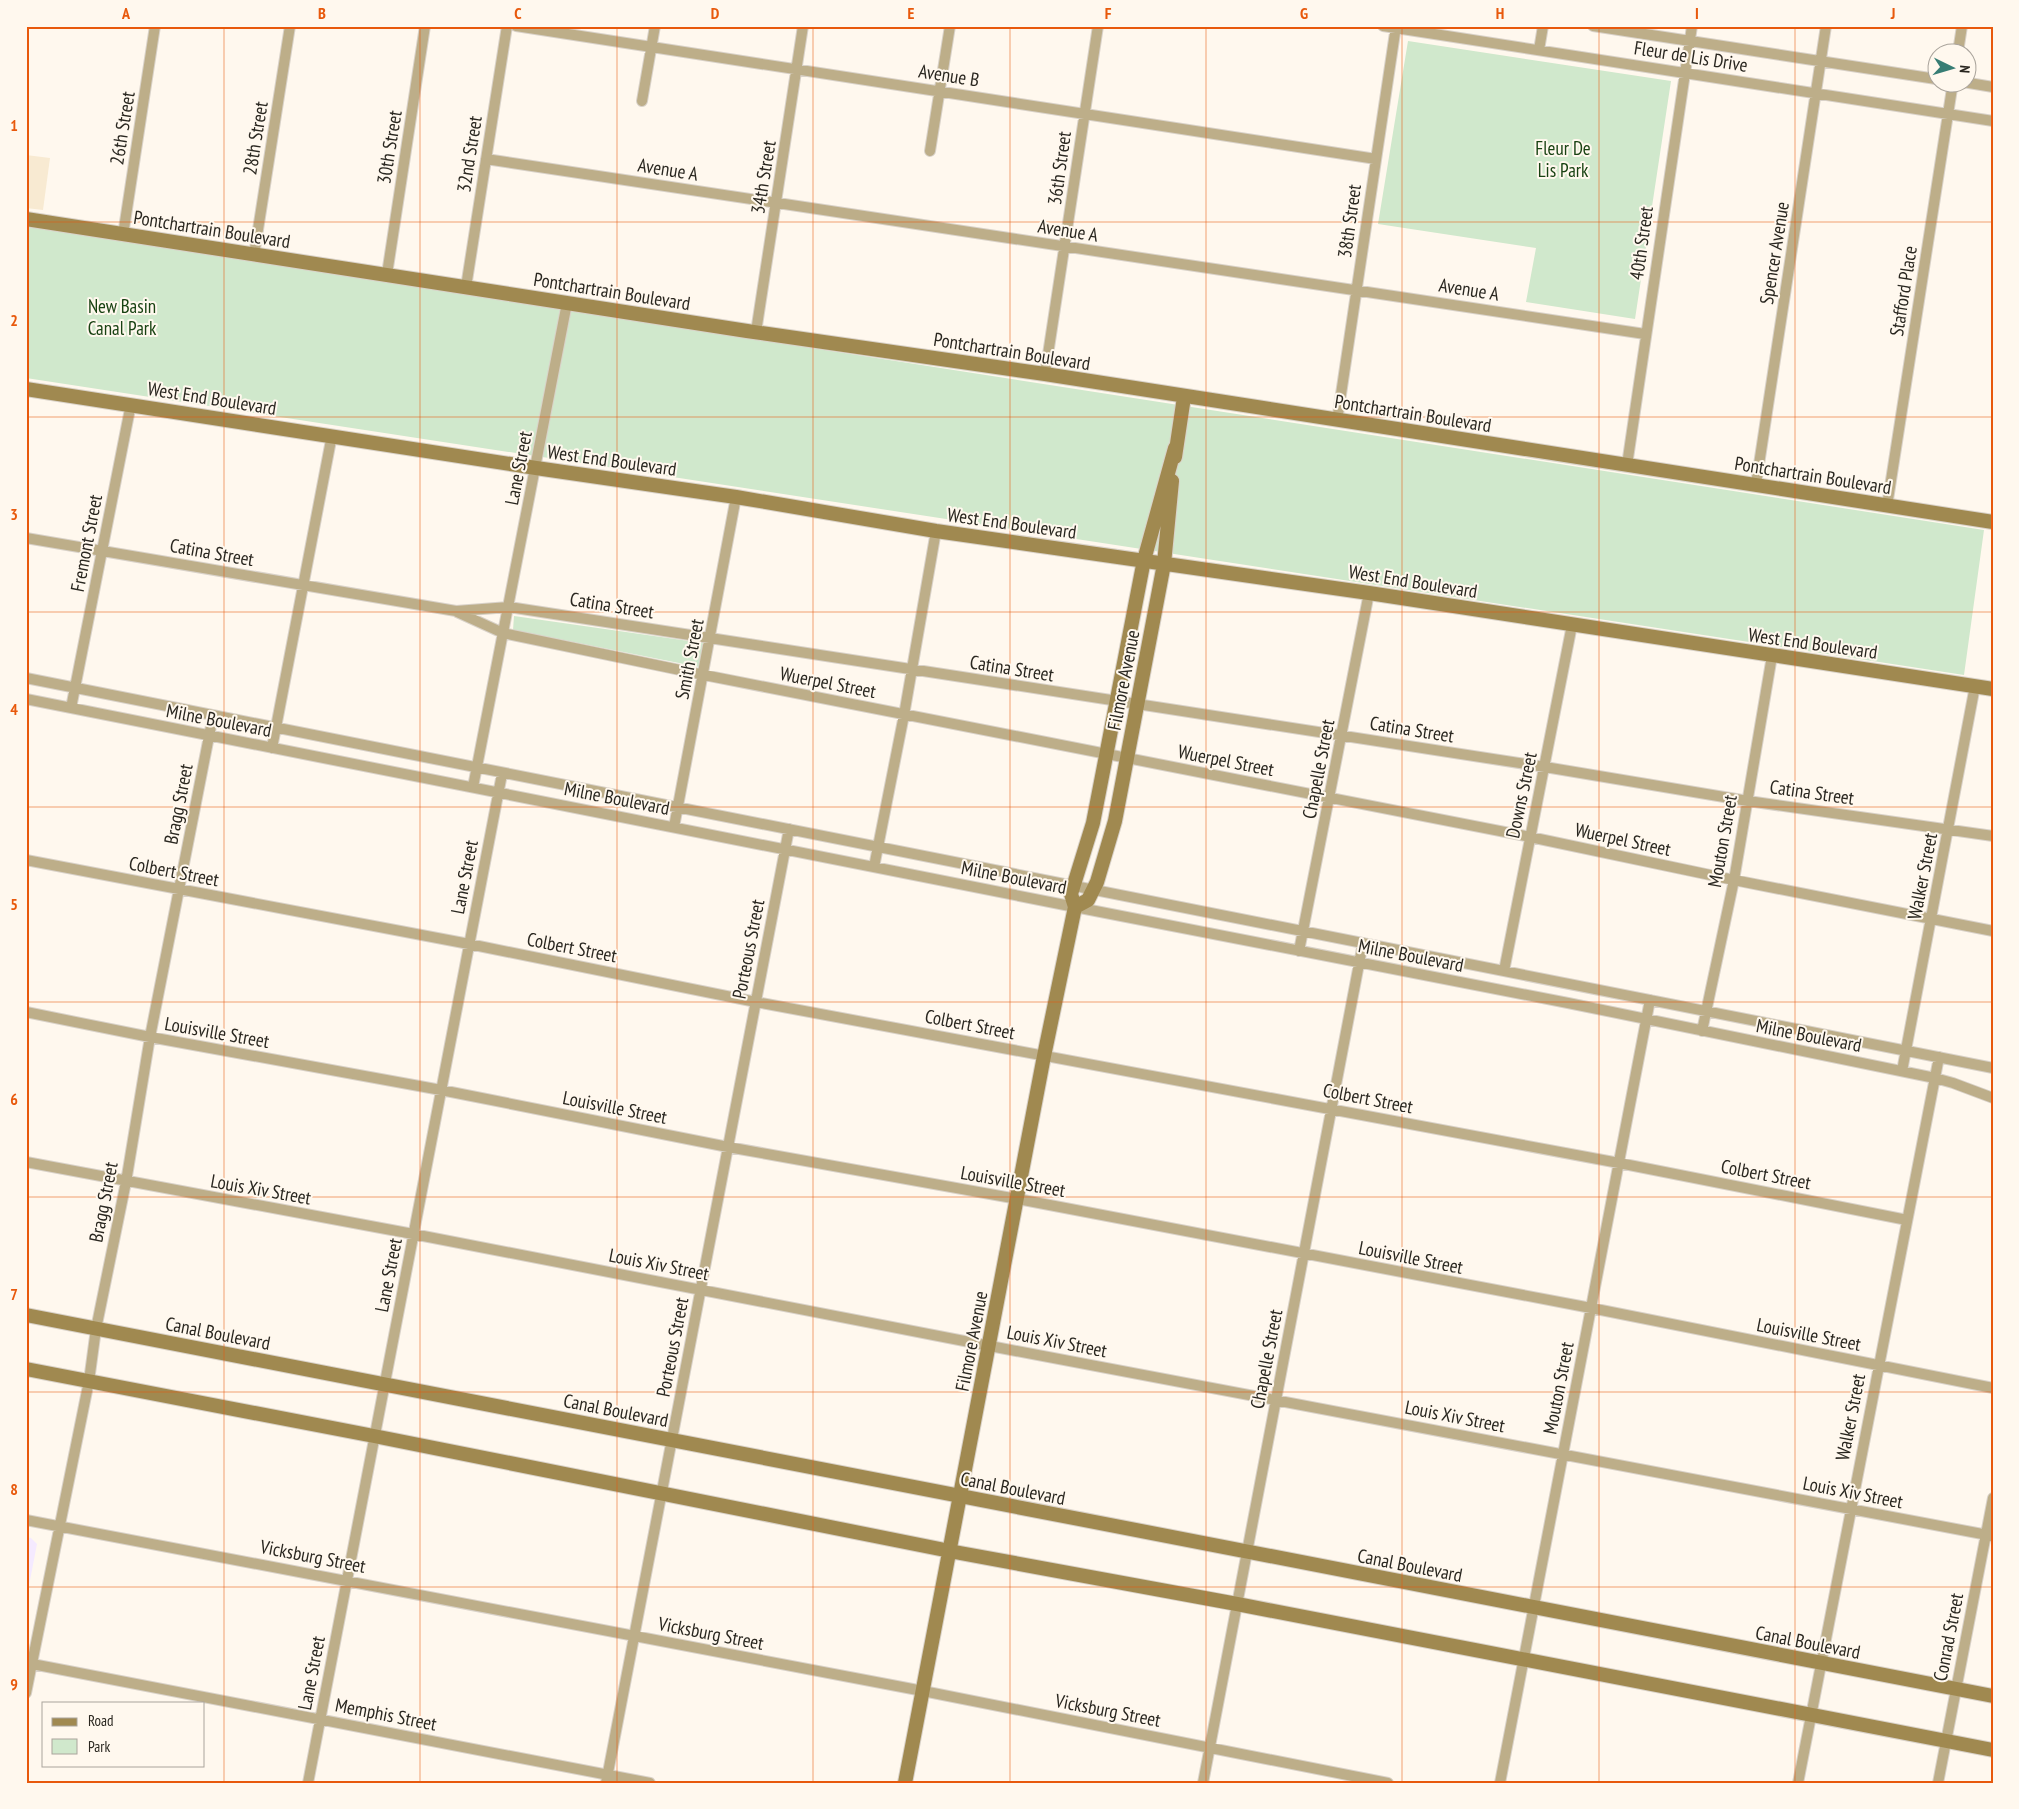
<svg xmlns="http://www.w3.org/2000/svg" width="2019" height="1809" viewBox="0 0 2019 1809" font-family="'PT Sans Narrow',sans-serif">
	<style>
		.built { fill: #f8ead2 }
		.education { fill: #f5eaff }
		.green { fill: #d0e8cc }
		.lines { fill: none; stroke-linecap: round; stroke-linejoin: round }
		.street-casing { stroke: #d9d2c9; stroke-width: 12 }
		.secondary-casing { stroke: #d9d2c9; stroke-width: 16 }
		.street { stroke: #bdae89; stroke-width: 10 }
		.secondary { stroke: #a08950; stroke-width: 14 }
		.grid { fill: none; stroke: #e8590c; stroke-width: 1; stroke-opacity: 0.55 }
		.labels { text-anchor: middle; dominant-baseline: central; stroke-width: 4; stroke-linejoin: round; paint-order: stroke }
		.street-label { font-size: 19px; fill: #2a2720; stroke: #fff8ee }
		.park-label { font-size: 19px; fill: #184212; stroke: #fff8ee }
		.neatline { fill: none; stroke: #e8590c; stroke-width: 2 }
		.grid-label { font-size: 16px; text-anchor: middle; font-weight: bold; fill: #e8590c }
	</style>
	<rect width="100%" height="100%" fill="#fff8ee"/>
	<path class="built" d="M26 155 50 158 43 210 26 208Z"/>
	<path class="education" d="M26 1537 31 1538 37 1544 26 1601Z"/>
	<path class="green" d="M1408 41 1671 81 1635 319 1526 302 1536 248 1378 224Z
		M26 226 1984 530 1964 675 26 378Z
		M514 616 703 643 699 667 513 630Z"/>
	<g class="lines">
		<g class="street-casing">
			<path id="street" d="M516 26 1376 159
				M1383 26 1993 121
				M1593 26 1936 79
				M1539 50 1543 26
				M1958 52 1962 26
				M1963 82 1993 87
				M642 101 655 26
				M930 151 950 26
				M486 159 1645 334
				M123 235 155 26
				M254 255 290 26
				M387 274 425 26
				M466 287 507 26
				M756 332 803 26
				M1045 374 1098 26
				M1337 421 1396 26
				M1627 465 1692 26
				M1756 484 1826 26
				M1887 506 1953 82
				M26 538 456 611 509 607 1545 767 1748 801 1993 836
				M457 612 503 633 704 675 1530 837 1734 880 1993 931
				M26 678 1993 1068
				M26 699 1075 907 1568 1003 1935 1078 1953 1083 1993 1098
				M71 708 131 404
				M272 748 332 435
				M473 787 567 303
				M674 827 736 497
				M26 860 469 944 756 1002 1619 1163 1907 1220
				M874 867 904 715 936 531
				M1299 951 1369 593
				M1504 971 1572 625
				M26 1012 150 1037 441 1090 728 1147 1018 1199 1591 1308 1993 1388
				M1702 1031 1734 880 1772 656
				M1902 1071 1975 686
				M26 1162 413 1234 990 1346 1993 1536
				M26 1520 923 1691 1388 1783
				M27 1663 650 1783
				M26 1693 89 1381 96 1329 126 1182 150 1037 213 716
				M308 1783 502 774
				M606 1783 789 829
				M1203 1783 1363 943
				M1500 1783 1650 1000
				M1798 1783 1939 1057
				M1938 1783 1993 1498"/>
		</g>
		<g class="secondary-casing">
			<path id="secondary" d="M26 219 747 331 1045 374 1993 522
				M26 389 536 468 736 497 936 531 1369 593 1993 689
				M1175 457 1184 397
				M1075 907 1088 900 1097 882 1115 821 1164 564 1172 481
				M26 1315 1993 1696
				M26 1369 374 1436 960 1553 1237 1604 1993 1750
				M905 1783 1044 1056 1075 907 1071 894 1093 823 1144 560 1175 448"/>
		</g>
		<use href="#street" class="street"/>
		<use href="#secondary" class="secondary"/>
	</g>
	<path class="grid" d="M224 26V1783M420 26V1783M617 26V1783M813 26V1783M1010 26V1783M1206 26V1783M1402 26V1783M1599 26V1783M1795 26V1783M26 222H1993M26 417H1993M26 612H1993M26 807H1993M26 1002H1993M26 1197H1993M26 1392H1993M26 1587H1993"/>
	<g class="labels">
		<g class="street-label">
			<text transform="translate(1691 56) rotate(9)">Fleur de Lis Drive</text>
			<text transform="translate(949 75) rotate(9)">Avenue B</text>
			<text transform="translate(122 128) rotate(-81)">26th Street</text>
			<text transform="translate(255 138) rotate(-81)">28th Street</text>
			<text transform="translate(389 147) rotate(-81)">30th Street</text>
			<text transform="translate(469 154) rotate(-81)">32nd Street</text>
			<text transform="translate(1059 168) rotate(-82)">36th Street</text>
			<text transform="translate(668 169) rotate(9)">Avenue A</text>
			<text transform="translate(763 177) rotate(-81)">34th Street</text>
			<text transform="translate(1349 221) rotate(-82)">38th Street</text>
			<text transform="translate(212 229) rotate(9)">Pontchartrain Boulevard</text>
			<text transform="translate(1068 230) rotate(9)">Avenue A</text>
			<text transform="translate(1641 243) rotate(-82)">40th Street</text>
			<text transform="translate(1774 253) rotate(-81)">Spencer Avenue</text>
			<text transform="translate(1469 289) rotate(9)">Avenue A</text>
			<text transform="translate(612 291) rotate(9)">Pontchartrain Boulevard</text>
			<text transform="translate(1903 291) rotate(-81)">Stafford Place</text>
			<text transform="translate(1012 351) rotate(9)">Pontchartrain Boulevard</text>
			<text transform="translate(212 398) rotate(9)">West End Boulevard</text>
			<text transform="translate(1413 413) rotate(9)">Pontchartrain Boulevard</text>
			<text transform="translate(612 460) rotate(8)">West End Boulevard</text>
			<text transform="translate(518 468) rotate(-79)">Lane Street</text>
			<text transform="translate(1813 475) rotate(9)">Pontchartrain Boulevard</text>
			<text transform="translate(1012 523) rotate(8)">West End Boulevard</text>
			<text transform="translate(86 543) rotate(-79)">Fremont Street</text>
			<text transform="translate(212 552) rotate(10)">Catina Street</text>
			<text transform="translate(1413 581) rotate(9)">West End Boulevard</text>
			<text transform="translate(612 605) rotate(9)">Catina Street</text>
			<text transform="translate(1813 643) rotate(8)">West End Boulevard</text>
			<text transform="translate(689 659) rotate(-79)">Smith Street</text>
			<text transform="translate(1012 668) rotate(9)">Catina Street</text>
			<text transform="translate(1123 680) rotate(-79)">Filmore Avenue</text>
			<text transform="translate(828 682) rotate(11)">Wuerpel Street</text>
			<text transform="translate(219 720) rotate(11)">Milne Boulevard</text>
			<text transform="translate(1412 729) rotate(9)">Catina Street</text>
			<text transform="translate(1226 760) rotate(11)">Wuerpel Street</text>
			<text transform="translate(1318 769) rotate(-79)">Chapelle Street</text>
			<text transform="translate(1812 792) rotate(8)">Catina Street</text>
			<text transform="translate(1521 795) rotate(-78)">Downs Street</text>
			<text transform="translate(617 798) rotate(11)">Milne Boulevard</text>
			<text transform="translate(178 804) rotate(-79)">Bragg Street</text>
			<text transform="translate(1623 839) rotate(12)">Wuerpel Street</text>
			<text transform="translate(1722 841) rotate(-80)">Mouton Street</text>
			<text transform="translate(174 871) rotate(11)">Colbert Street</text>
			<text transform="translate(1922 876) rotate(-79)">Walker Street</text>
			<text transform="translate(464 877) rotate(-79)">Lane Street</text>
			<text transform="translate(1014 877) rotate(11)">Milne Boulevard</text>
			<text transform="translate(572 947) rotate(11)">Colbert Street</text>
			<text transform="translate(748 949) rotate(-79)">Porteous Street</text>
			<text transform="translate(1411 955) rotate(11)">Milne Boulevard</text>
			<text transform="translate(970 1024) rotate(11)">Colbert Street</text>
			<text transform="translate(217 1032) rotate(10)">Louisville Street</text>
			<text transform="translate(1809 1035) rotate(11)">Milne Boulevard</text>
			<text transform="translate(1368 1098) rotate(11)">Colbert Street</text>
			<text transform="translate(615 1107) rotate(11)">Louisville Street</text>
			<text transform="translate(1766 1174) rotate(11)">Colbert Street</text>
			<text transform="translate(1013 1181) rotate(10)">Louisville Street</text>
			<text transform="translate(261 1189) rotate(10)">Louis Xiv Street</text>
			<text transform="translate(103 1202) rotate(-79)">Bragg Street</text>
			<text transform="translate(1411 1257) rotate(11)">Louisville Street</text>
			<text transform="translate(659 1264) rotate(11)">Louis Xiv Street</text>
			<text transform="translate(388 1275) rotate(-79)">Lane Street</text>
			<text transform="translate(218 1333) rotate(11)">Canal Boulevard</text>
			<text transform="translate(1809 1334) rotate(11)">Louisville Street</text>
			<text transform="translate(971 1341) rotate(-79)">Filmore Avenue</text>
			<text transform="translate(1057 1341) rotate(11)">Louis Xiv Street</text>
			<text transform="translate(672 1347) rotate(-79)">Porteous Street</text>
			<text transform="translate(1266 1359) rotate(-79)">Chapelle Street</text>
			<text transform="translate(1558 1388) rotate(-79)">Mouton Street</text>
			<text transform="translate(616 1410) rotate(11)">Canal Boulevard</text>
			<text transform="translate(1455 1416) rotate(11)">Louis Xiv Street</text>
			<text transform="translate(1850 1417) rotate(-79)">Walker Street</text>
			<text transform="translate(1013 1488) rotate(11)">Canal Boulevard</text>
			<text transform="translate(1853 1492) rotate(11)">Louis Xiv Street</text>
			<text transform="translate(313 1556) rotate(11)">Vicksburg Street</text>
			<text transform="translate(1410 1565) rotate(11)">Canal Boulevard</text>
			<text transform="translate(711 1633) rotate(11)">Vicksburg Street</text>
			<text transform="translate(1948 1637) rotate(-79)">Conrad Street</text>
			<text transform="translate(1808 1642) rotate(11)">Canal Boulevard</text>
			<text transform="translate(311 1673) rotate(-79)">Lane Street</text>
			<text transform="translate(1108 1710) rotate(11)">Vicksburg Street</text>
			<text transform="translate(386 1714) rotate(11)">Memphis Street</text>
		</g>
		<g class="park-label">
			<text x="1563" y="148">Fleur De<tspan x="1563" dy="22">Lis Park</tspan></text>
			<text x="122" y="306">New Basin<tspan x="122" dy="22">Canal Park</tspan></text>
		</g>
	</g>
	<rect width="2019" height="1809" fill="none" stroke="#fff8ee" stroke-width="55"/>
	<rect x="42" y="1702" width="162" height="65" fill="#fff8ee" stroke="#aaa49c"/>
	<rect x="52" y="1718" width="25" height="8" fill="#a08950" stroke="#aaa49c"/>
	<text x="88" y="1726" font-size="15" fill="#2a2720">Road</text>
	<rect x="52" y="1739" width="25" height="15" fill="#d0e8cc" stroke="#aaa49c"/>
	<text x="88" y="1752" font-size="15" fill="#2a2720">Park</text>
	<g transform="translate(1952 68) rotate(95)"><circle r="24" fill="#fff8ee" stroke="#aaa49c"/>
	<path d="M0-4L9 19L0 12L-9 19Z" fill="#377d74"/>
	<text y="-8" font-size="14" font-weight="bold" text-anchor="middle" fill="#2a2720">N</text>
	</g>
	<rect x="28" y="28" width="1964" height="1754" class="neatline"/>
	<g class="grid-label">
		<text x="126" y="19">A</text>
		<text x="322" y="19">B</text>
		<text x="518" y="19">C</text>
		<text x="715" y="19">D</text>
		<text x="911" y="19">E</text>
		<text x="1108" y="19">F</text>
		<text x="1304" y="19">G</text>
		<text x="1500" y="19">H</text>
		<text x="1697" y="19">I</text>
		<text x="1893" y="19">J</text>
		<text x="14" y="131">1</text>
		<text x="14" y="326">2</text>
		<text x="14" y="520">3</text>
		<text x="14" y="715">4</text>
		<text x="14" y="910">5</text>
		<text x="14" y="1105">6</text>
		<text x="14" y="1300">7</text>
		<text x="14" y="1495">8</text>
		<text x="14" y="1690">9</text>
	</g>
</svg>
